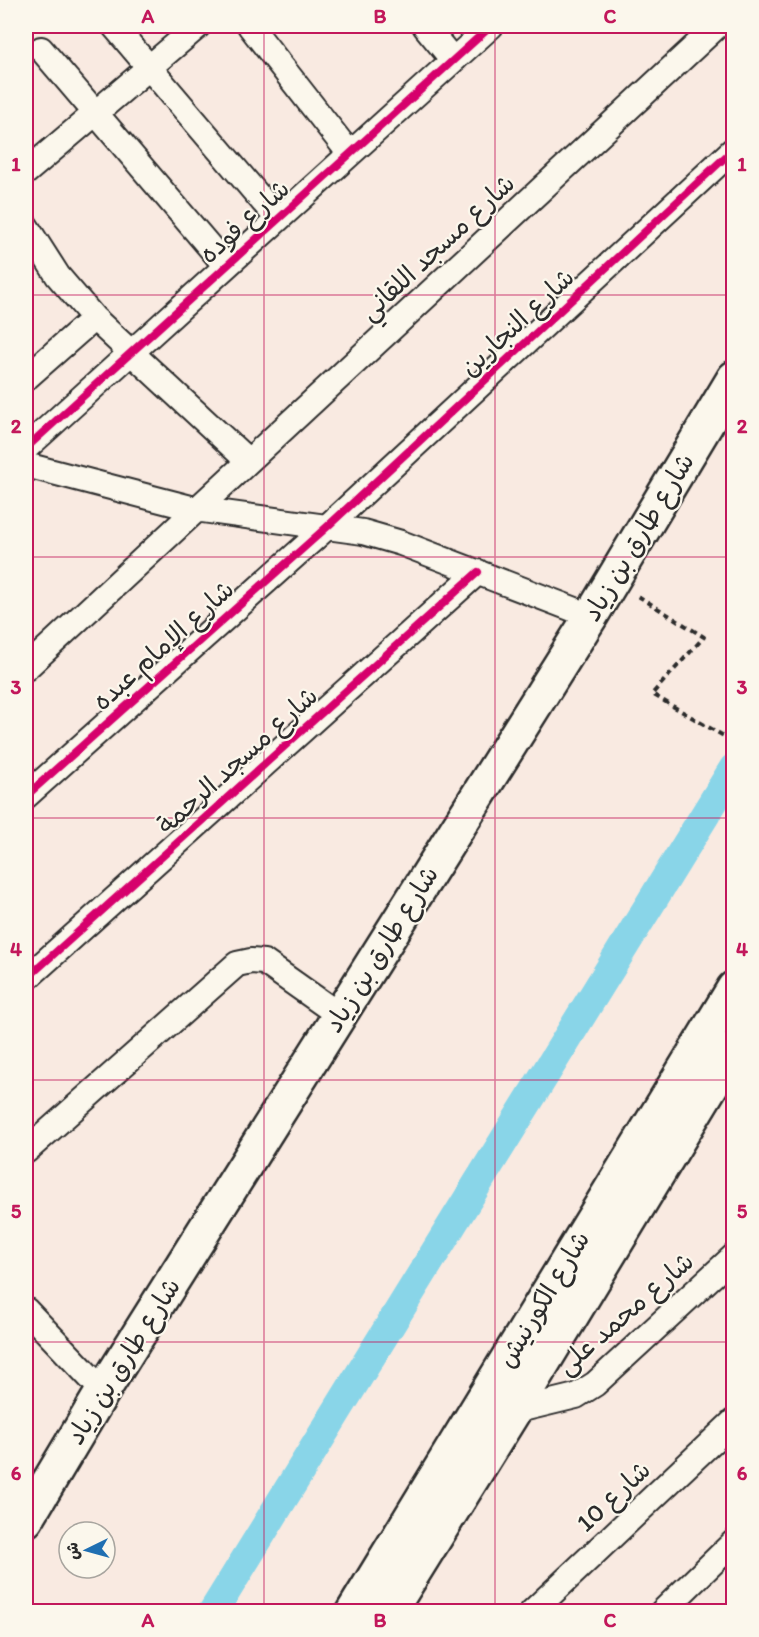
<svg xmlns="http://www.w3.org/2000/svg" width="759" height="1637" viewBox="0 0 759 1637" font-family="Itim,'Playpen Sans Arabic',sans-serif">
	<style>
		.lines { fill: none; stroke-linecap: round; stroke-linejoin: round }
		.canal { stroke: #89d5e8; stroke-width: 30 }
		.minor-casing { stroke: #2b2b2b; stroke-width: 28 }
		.secondary-casing { stroke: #2b2b2b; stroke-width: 38 }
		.path { stroke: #2b2b2b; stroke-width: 4; stroke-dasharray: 6 4.5; stroke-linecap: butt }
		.minor { stroke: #fbf7ec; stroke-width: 24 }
		.secondary { stroke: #fbf7ec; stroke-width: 33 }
		.cycleway-casing { stroke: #fbf7ec; stroke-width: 11 }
		.cycleway { stroke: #d6006c; stroke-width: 8 }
		.grid { fill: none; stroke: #c2185b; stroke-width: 1.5; stroke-opacity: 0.55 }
		.labels { text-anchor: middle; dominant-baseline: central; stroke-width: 4.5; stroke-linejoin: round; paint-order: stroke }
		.street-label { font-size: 26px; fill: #2b2b2b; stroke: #fbf7ec }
		.neatline { fill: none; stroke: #c2185b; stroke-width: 2 }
		.grid-label { font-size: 20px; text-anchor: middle; font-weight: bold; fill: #c2185b }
	</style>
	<rect width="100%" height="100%" fill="#f9eae1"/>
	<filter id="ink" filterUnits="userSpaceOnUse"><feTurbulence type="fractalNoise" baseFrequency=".0167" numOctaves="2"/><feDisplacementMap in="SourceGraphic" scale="12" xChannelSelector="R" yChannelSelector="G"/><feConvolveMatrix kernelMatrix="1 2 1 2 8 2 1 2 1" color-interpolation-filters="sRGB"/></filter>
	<g filter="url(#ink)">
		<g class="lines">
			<path class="canal" d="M213 1612 734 768"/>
			<g class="minor-casing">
				<path id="minor" d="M114 26 278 219
					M250 26 350 154
					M425 26 453 60
					M41 49 226 266
					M26 172 198 26
					M26 226 58 276 94 318 248 461
					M26 378 94 318
					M26 448 491 26
					M26 465 195 509 363 532 401 543 591 616
					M26 668 717 26
					M26 796 328 526 734 149
					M26 979 478 572
					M26 1151 237 964 251 961 264 962 339 1015
					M26 1310 103 1391
					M514 1411 576 1396 595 1384 734 1256
					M532 1612 734 1421
					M662 1612 734 1542"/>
			</g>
			<g class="secondary-casing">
				<path id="secondary" d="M26 1520 103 1391 591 616 734 378
					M353 1612 734 988
					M389 1612 514 1411 734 1048"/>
			</g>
			<path class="path" d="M638 596 704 637 652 694 734 742"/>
			<use href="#minor" class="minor"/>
			<use href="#secondary" class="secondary"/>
			<g class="cycleway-casing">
				<path id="cycleway" d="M26 448 491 26
					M26 796 328 526 734 149
					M26 979 478 572"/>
			</g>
			<use href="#cycleway" class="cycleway"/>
		</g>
	</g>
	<path class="grid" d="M264 26V1612M495 26V1612M26 295H734M26 557H734M26 818H734M26 1080H734M26 1342H734"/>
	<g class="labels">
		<g class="street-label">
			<text transform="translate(244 221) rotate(-42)">شارع فوده</text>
			<text transform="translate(437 247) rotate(-43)">شارع مسجد اللقاني</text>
			<text transform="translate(517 322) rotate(-43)">شارع النجارين</text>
			<text transform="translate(638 537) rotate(-59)">شارع طارق بن زياد</text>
			<text transform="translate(163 645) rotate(-42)">شارع الإمام عبده</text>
			<text transform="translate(237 760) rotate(-42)">شارع مسجد الرحمة</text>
			<text transform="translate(381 949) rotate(-58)">شارع طارق بن زياد</text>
			<text transform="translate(543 1299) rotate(-59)">شارع الكورنيش</text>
			<text transform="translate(625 1313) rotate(-41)">شارع محمد على</text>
			<text transform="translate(123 1361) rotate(-58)">شارع طارق بن زياد</text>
			<text transform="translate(613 1496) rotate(-43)">شارع 10</text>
		</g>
	</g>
	<rect width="759" height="1637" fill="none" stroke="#fbf7ec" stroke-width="66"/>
	<g transform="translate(87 1550) rotate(265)"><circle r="28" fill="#fbf7ec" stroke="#a8a59f" stroke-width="1.5"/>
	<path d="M0-4.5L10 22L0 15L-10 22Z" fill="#1f6fb2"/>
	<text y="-9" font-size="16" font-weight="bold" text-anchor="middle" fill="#2b2b2b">ش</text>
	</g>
	<rect x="33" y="33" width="693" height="1571" class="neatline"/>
	<g class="grid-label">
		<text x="148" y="23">A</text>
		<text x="380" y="23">B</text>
		<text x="610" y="23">C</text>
		<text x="16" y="171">1</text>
		<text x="742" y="171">1</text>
		<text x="16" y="433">2</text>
		<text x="742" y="433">2</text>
		<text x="16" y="694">3</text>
		<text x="742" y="694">3</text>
		<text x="16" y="956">4</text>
		<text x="742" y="956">4</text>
		<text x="16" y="1218">5</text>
		<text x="742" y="1218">5</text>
		<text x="16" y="1480">6</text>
		<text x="742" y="1480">6</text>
		<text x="148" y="1627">A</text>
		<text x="380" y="1627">B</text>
		<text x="610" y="1627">C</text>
	</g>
</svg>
